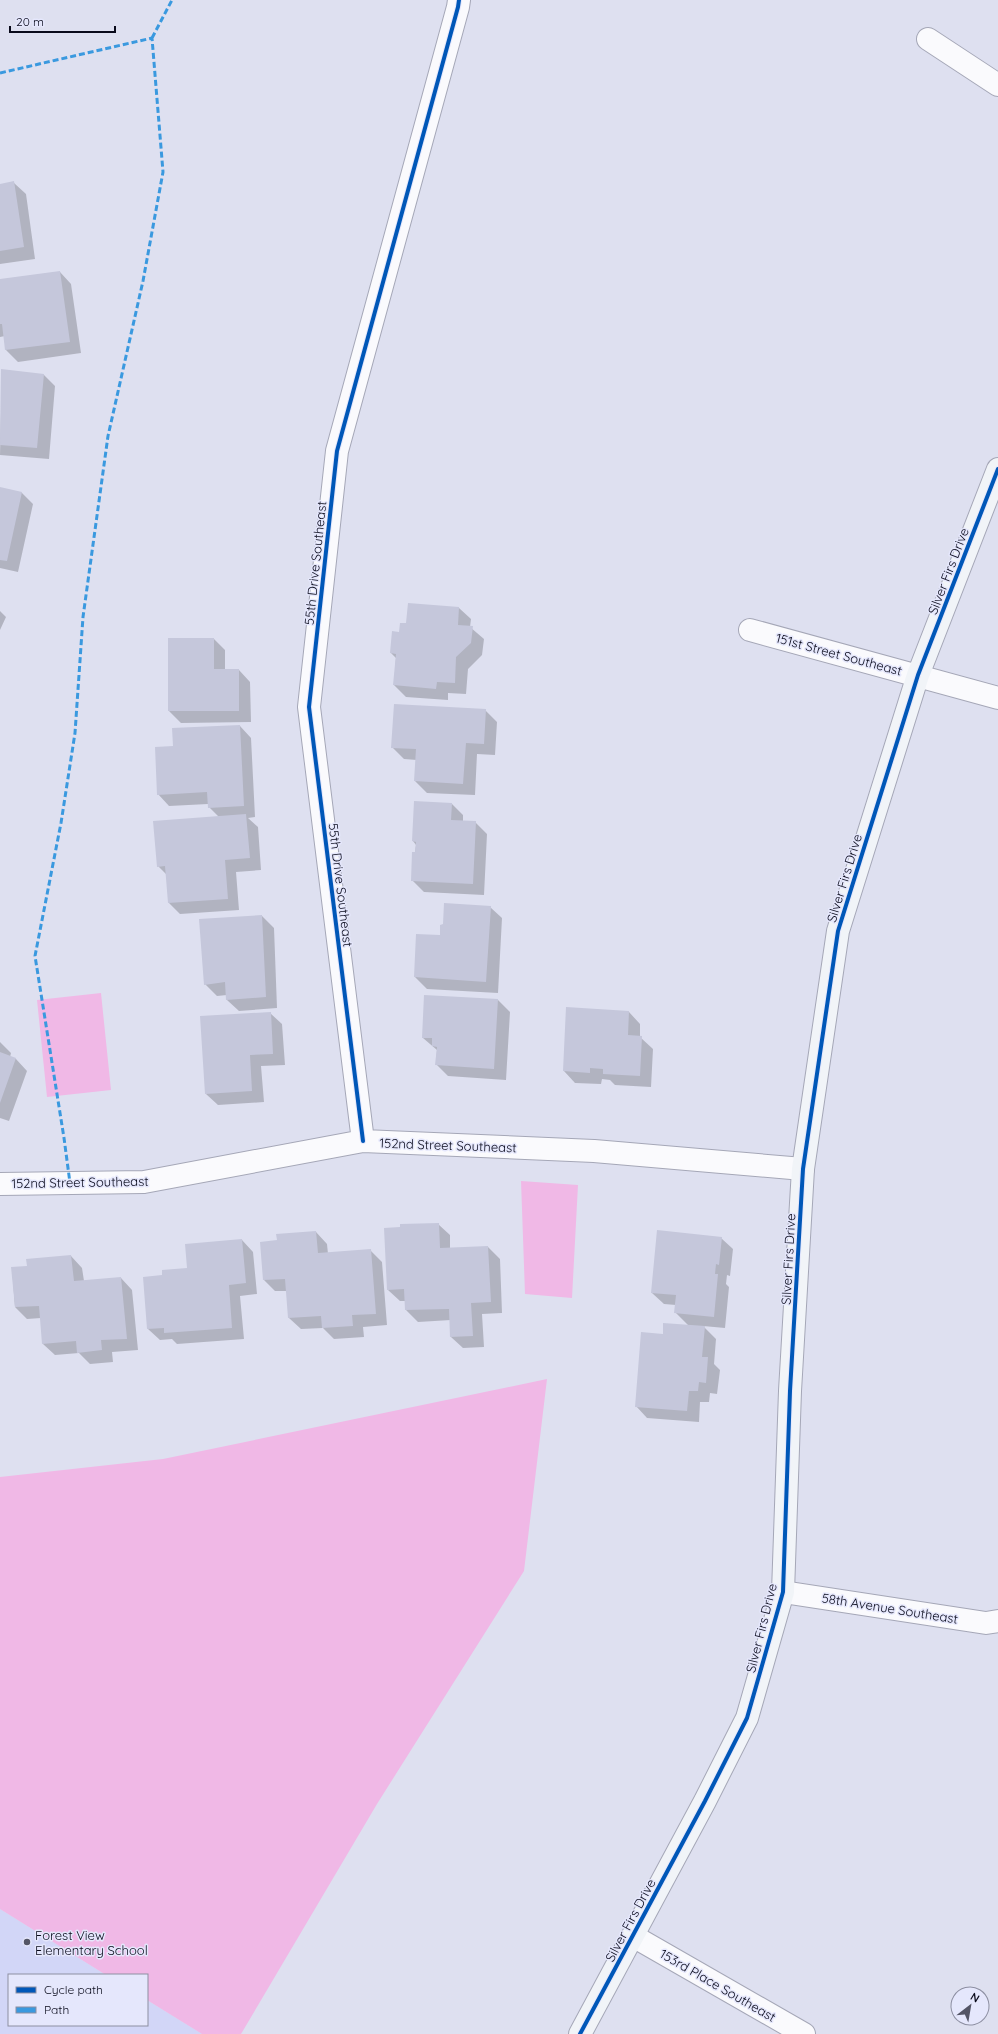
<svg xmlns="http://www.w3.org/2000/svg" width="998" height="2034" viewBox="0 0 998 2034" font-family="Quicksand,sans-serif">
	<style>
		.built { fill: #d2d6f7 }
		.green { fill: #f0b8e6 }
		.shadow { fill: #0003 }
		.building { fill: #c5c7db }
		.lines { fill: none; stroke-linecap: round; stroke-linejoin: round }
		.street-casing { stroke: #a5a7b7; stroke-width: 24 }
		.secondary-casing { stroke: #a5a7b7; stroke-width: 24 }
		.street { stroke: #fafafd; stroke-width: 22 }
		.secondary { stroke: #f1f4f8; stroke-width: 22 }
		.quiet { stroke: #3a99df; stroke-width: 3; stroke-dasharray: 6 3; stroke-linecap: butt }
		.cycleway-casing { stroke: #e5e7fc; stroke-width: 6 }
		.cycleway { stroke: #0057b8; stroke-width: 4 }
		.poi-dot { fill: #545566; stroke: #e5e7fc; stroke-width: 1.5 }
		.labels { text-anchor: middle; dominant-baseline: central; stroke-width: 3; stroke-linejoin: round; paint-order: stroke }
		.street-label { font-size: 13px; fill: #090a1b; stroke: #e5e7fc }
		.poi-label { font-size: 13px; fill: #090a1b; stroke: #e5e7fc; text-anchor: start }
	</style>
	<rect width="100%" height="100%" fill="#dee0f0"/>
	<path class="built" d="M0 1909 106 1975H9V2025H147V2000L202 2034H0Z"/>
	<path class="green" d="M101 993 111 1090 47 1097 37 1000Z
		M521 1181 578 1185 572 1298 525 1294Z
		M547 1379 524 1571 377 1804 241 2034H202L147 2000V1975H106L0 1909V1477L163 1459Z"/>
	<path class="shadow" d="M14 183 26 194 35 259 0 264V185Z
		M60 272 71 284 81 353 18 362 6 350 5 336 0 337V280Z
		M2 371 44 375 55 386 49 459 0 455Z
		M0 488 22 493 33 504 18 572 0 568Z
		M409 604 459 608 471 619 470 627 484 639 482 655 468 669 466 694 448 693V700L406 697 394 685 396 658 391 653 400 633 407 625Z
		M0 611 6 617 0 630Z
		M214 639 225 650V670H239L250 682 251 722 181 723 169 711Z
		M485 710 497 722 495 755 477 754 475 795 427 793 415 781 417 760 404 759 392 747Z
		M240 726 251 738 255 817 248 818 258 827 261 870 236 872 239 910 180 914 169 903 167 875 158 866 219 817 209 807 208 804 169 806 158 794 174 747Z
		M452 804 463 815V822H475L487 834 484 895 424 892 412 880 416 845 413 841Z
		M490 907 502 918 498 993 427 989 415 977 441 936Z
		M262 916 274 928 277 1008 239 1011 227 1000V995L217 996 205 984Z
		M498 1000 510 1012 506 1080 448 1076 436 1064 437 1050 423 1038Z
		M567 1008 629 1012 640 1024V1037L653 1049 651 1087 615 1085 610 1080 602 1079 601 1084 575 1083 564 1071Z
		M270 1013 282 1024 285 1065 261 1066 264 1102 218 1105 206 1094Z
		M0 1042 11 1053 10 1057 16 1059 27 1071 9 1121 0 1118Z
		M438 1224 450 1235V1249L488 1247 500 1259 502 1313 482 1314 484 1347 463 1348 451 1337V1320L418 1322 406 1310V1301H400L388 1290Z
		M316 1232 327 1244 328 1254 370 1250 382 1262 387 1325 363 1327 364 1337 334 1339 323 1328 301 1329 289 1318 287 1291H275L264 1280 278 1241Z
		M721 1238 733 1249 730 1276 727 1275 726 1284 729 1287 725 1328 703 1326 716 1339 714 1364 720 1370 717 1394 710 1393 709 1402H700L699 1422 647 1418 636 1406 663 1335 689 1326 675 1312 676 1305 664 1304 652 1293Z
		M242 1240 253 1252 257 1294 240 1296 244 1339 177 1344 172 1339 160 1340 148 1329 163 1276 188 1269Z
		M71 1256 82 1268 84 1281 121 1278 132 1290 138 1350 112 1352 113 1362 90 1364 79 1353 55 1355 43 1344 41 1318 27 1319 15 1307 12 1268 28 1267Z"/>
	<path class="building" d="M14 181 24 247 0 251V184Z
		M60 271 70 342 5 350 2 324H0V279Z
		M1 369 44 374 37 448 0 445Z
		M0 487 22 492 7 561 0 560Z
		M408 603 459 607 458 625 473 626 471 643 456 657 455 683 437 682 436 689 393 685 396 654 390 653 392 631 399 632 400 623H406Z
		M168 638H214V669H239V711H168Z
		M394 704 486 709 484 744 466 743 463 784 414 781 416 749 391 748Z
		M240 725 244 806 208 808 207 792 157 795 155 747 173 746 172 728Z
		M414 801 452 803 451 820 476 821 473 884 411 881 412 852H415L416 842 412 841Z
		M246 814 250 858 225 860 228 899 168 903 165 866 157 867 153 821Z
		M444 903 491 906 486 982 414 977 416 934 440 935V925L443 924Z
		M262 915 266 997 226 1000 225 982 204 985 199 919Z
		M424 995 498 999 494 1069 435 1065 437 1047 432 1046V1038H422Z
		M566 1007 629 1011 628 1035 642 1036 640 1076 603 1074V1069L590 1068V1073L563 1071Z
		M271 1012 273 1054 250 1055 252 1091 205 1094 200 1016Z
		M0 1052 16 1058 0 1103Z
		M439 1223 440 1248 488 1246 491 1302 471 1303 473 1336 450 1337 449 1309 405 1310 404 1289 387 1290 384 1228 400 1227V1224Z
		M657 1230 722 1237 719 1265 716 1264 715 1274H718L714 1317 674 1313 676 1295 651 1293Z
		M316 1231 318 1253 371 1249 376 1314 352 1315 353 1326 322 1328 321 1316 288 1318 285 1279 263 1280 260 1242 277 1240 276 1234Z
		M242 1239 246 1283 229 1285 232 1328 164 1333V1328L147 1329 143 1277 162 1275V1270L187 1268 185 1244Z
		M71 1255 74 1281 121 1277 127 1339 101 1340 102 1350 77 1353 76 1341 42 1344 39 1306 15 1307 11 1267 27 1266 26 1259Z
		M663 1323 705 1326 702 1357H708L706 1383 699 1382 698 1391H689L687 1411 635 1407 641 1332 663 1334Z"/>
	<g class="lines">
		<g class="street-casing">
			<path id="street" d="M928 39 998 85
				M750 630 998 698
				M363 1141 309 707 337 451 458 7 459 0
				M0 1184 144 1182 363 1141 594 1151 803 1169
				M783 1592 986 1623 998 1621
				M633 1936 804 2034"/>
		</g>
		<g class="secondary-casing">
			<path id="secondary" d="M580 2034 705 1801 747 1718 783 1592 790 1391 803 1169 838 931 918 675 998 469"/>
		</g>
		<use href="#street" class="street"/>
		<use href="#secondary" class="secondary"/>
		<path class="quiet" d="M152 38 172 0
			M0 73 152 38 163 172 143 281 108 436 83 617 75 733 61 823 35 956 64 1138 70 1183"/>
		<g class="cycleway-casing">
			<path id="cycleway" d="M363 1141 309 707 337 451 458 7 459 0
				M580 2034 705 1801 747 1718 783 1592 790 1391 803 1169 838 931 918 675 998 469"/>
		</g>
		<use href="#cycleway" class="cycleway"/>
	</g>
	<circle class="poi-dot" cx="27" cy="1942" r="4"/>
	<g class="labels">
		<g class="street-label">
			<text transform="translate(315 563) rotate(-84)">55th Drive Southeast</text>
			<text transform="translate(948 571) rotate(-69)">Silver Firs Drive</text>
			<text transform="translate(839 654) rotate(15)">151st Street Southeast</text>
			<text transform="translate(844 878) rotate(-73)">Silver Firs Drive</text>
			<text transform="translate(341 885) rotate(83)">55th Drive Southeast</text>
			<text transform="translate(448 1145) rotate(2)">152nd Street Southeast</text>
			<text transform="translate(80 1182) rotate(-1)">152nd Street Southeast</text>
			<text transform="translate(788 1259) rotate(-87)">Silver Firs Drive</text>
			<text transform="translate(890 1608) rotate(9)">58th Avenue Southeast</text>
			<text transform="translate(761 1628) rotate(-76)">Silver Firs Drive</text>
			<text transform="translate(630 1920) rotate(-62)">Silver Firs Drive</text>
			<text transform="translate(718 1985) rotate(30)">153rd Place Southeast</text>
		</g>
		<g class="poi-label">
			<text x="35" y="1935">Forest View<tspan x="35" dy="15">Elementary School</tspan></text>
		</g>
	</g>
	<rect x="8" y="1974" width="140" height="52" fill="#e5e7fc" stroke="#8d8fa2"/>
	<rect x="16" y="1987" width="20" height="6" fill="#0057b8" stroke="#8d8fa2"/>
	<text x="44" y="1994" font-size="12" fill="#090a1b">Cycle path</text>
	<rect x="16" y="2007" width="20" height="6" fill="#3a99df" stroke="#8d8fa2"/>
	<text x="44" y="2014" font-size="12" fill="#090a1b">Path</text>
	<g transform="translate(970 2006) rotate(31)"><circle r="19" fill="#e5e7fc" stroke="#8d8fa2"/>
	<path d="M0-3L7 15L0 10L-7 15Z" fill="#545566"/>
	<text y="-6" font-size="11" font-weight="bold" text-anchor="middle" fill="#090a1b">N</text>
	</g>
	<path d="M10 26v6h105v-6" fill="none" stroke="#090a1b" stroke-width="2"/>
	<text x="16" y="26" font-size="12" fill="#090a1b" stroke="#e5e7fc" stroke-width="3" paint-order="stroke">20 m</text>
</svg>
